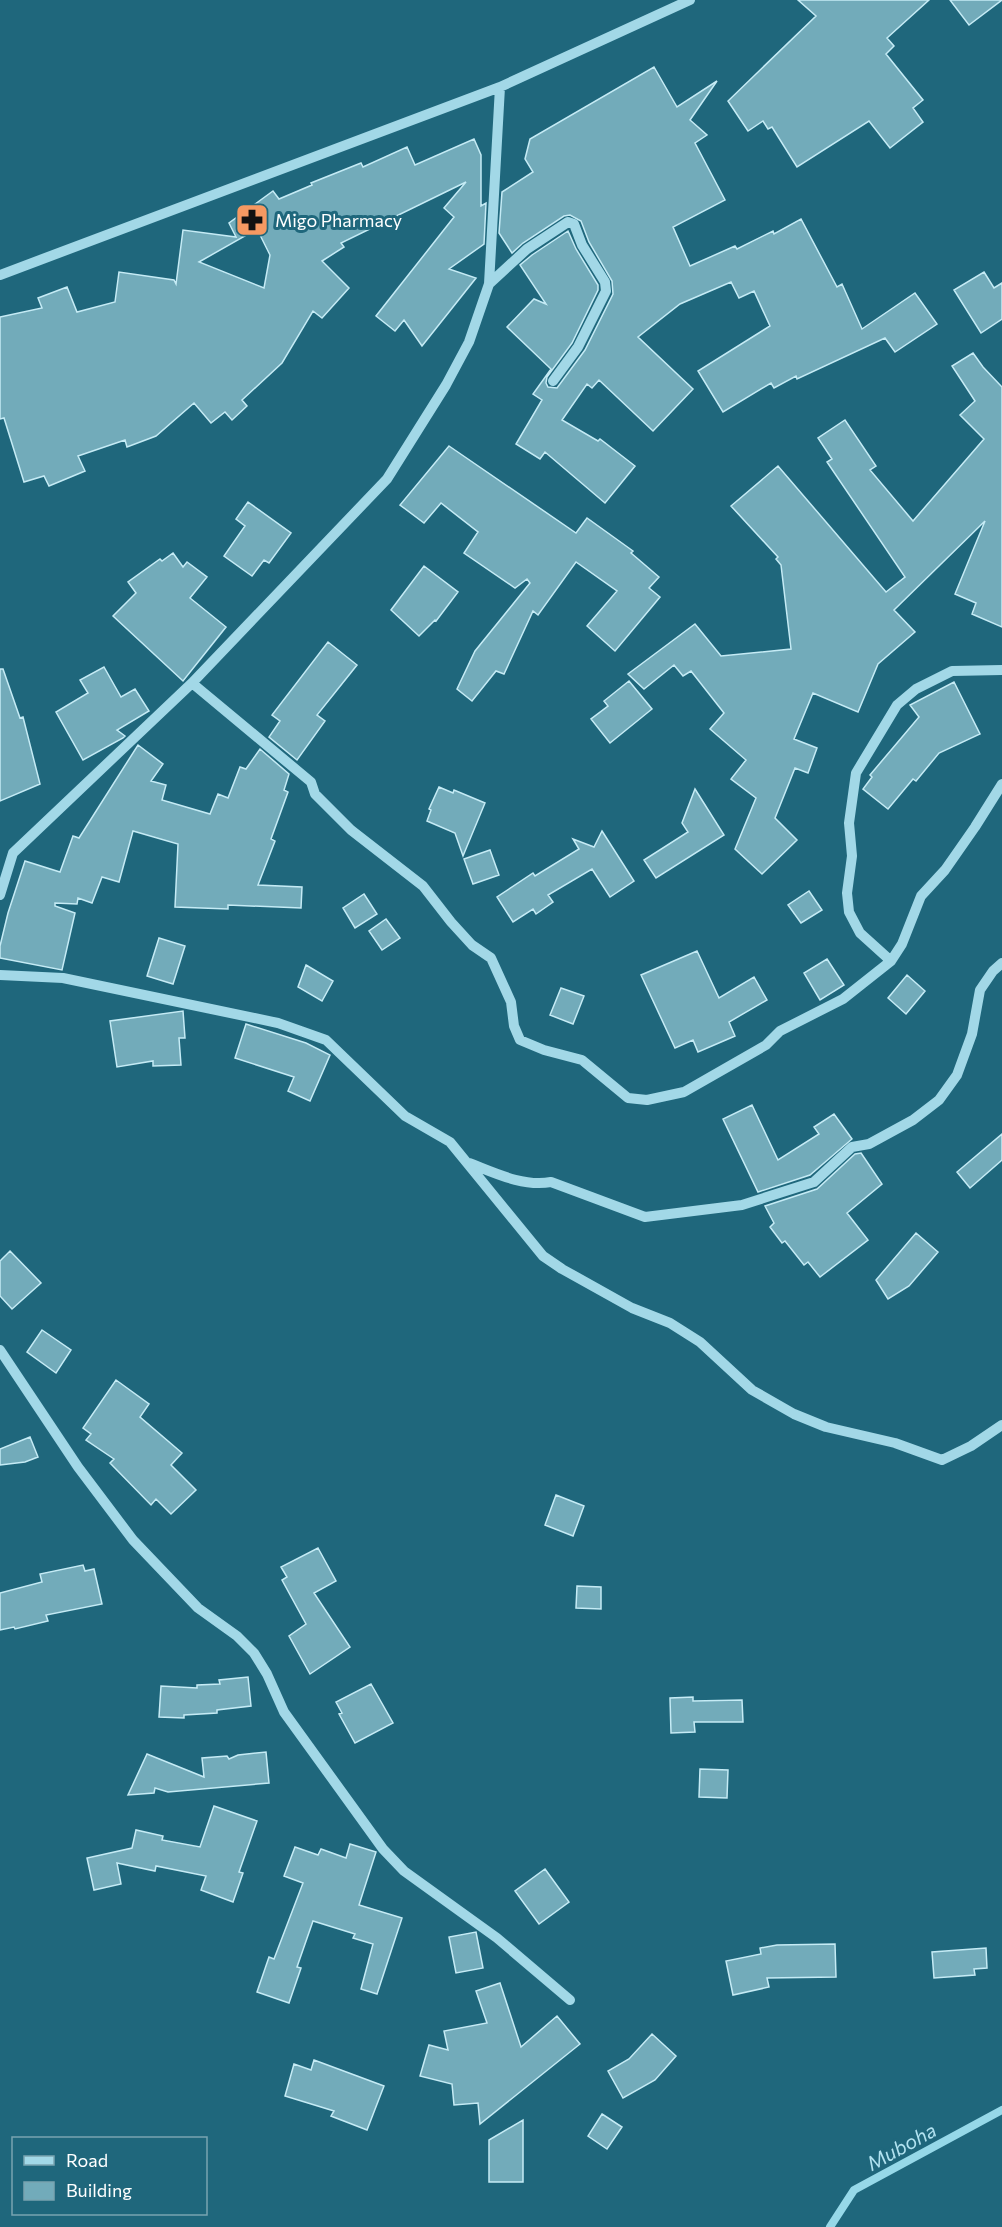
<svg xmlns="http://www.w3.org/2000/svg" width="1002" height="2227" viewBox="0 0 1002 2227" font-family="Commissioner,sans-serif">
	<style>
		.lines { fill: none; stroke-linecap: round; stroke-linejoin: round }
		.stream { stroke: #96d8e8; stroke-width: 8 }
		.building { fill: #72abba; stroke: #c5ebf5; stroke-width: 1.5; fill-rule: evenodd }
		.minor { stroke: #a2d8e7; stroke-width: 10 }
		.labels { text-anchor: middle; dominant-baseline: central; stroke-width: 6; stroke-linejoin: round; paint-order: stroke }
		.poi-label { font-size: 18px; fill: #fff; stroke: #1f677c; text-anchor: start }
		.water-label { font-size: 20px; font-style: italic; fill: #b1e2f0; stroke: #1f677c }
	</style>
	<rect width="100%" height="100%" fill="#1f677c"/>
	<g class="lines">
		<path class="stream" d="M830 2227 854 2190 1002 2110"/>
	</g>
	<path class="building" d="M798 0H929L887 38 894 46 886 54 923 100 913 108 923 122 890 148 869 121 797 167 772 127 768 129 763 121 748 131 728 101 816 16Z
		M950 0H1002L969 25Z
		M654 67 677 107 717 81 690 120 707 135 695 143 725 200 673 227 690 266 735 246 737 249 773 231 774 234 801 219 837 287 842 284 862 329 915 293 937 324 895 352 885 338 797 379 796 376 774 388 771 383 723 412 698 371 770 326 754 291 739 298 731 282 680 304 638 337 693 389 653 431 599 380 592 388 587 384 562 420 598 441 600 439 635 466 605 503 545 452 540 459 516 444 542 400 533 394 551 369 507 327 534 299 546 304 520 265 532 255 568 231 576 249 598 285V290L572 343 547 377 546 383 548 387 557 388 585 350 613 294 612 281 589 242 581 221 570 215 564 216 523 243 512 253 499 233 502 192 533 172 525 159 530 139Z
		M474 139 481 155V206L486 203 484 244 449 269 476 278 422 346 404 320 395 331 376 316 454 217 444 208 466 182 341 243 344 247 322 261 349 288 322 318 313 311 282 363 242 400 247 406 232 420 225 412 211 423 194 403 156 436 127 447 125 440 78 456 85 471 49 486 44 476 24 482 4 418 0 419V317L42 308 38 298 67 287 77 312 115 302 119 272 174 280 176 284 183 230 236 237 229 223 273 191 279 199 312 185 311 183 361 163 363 167 407 147 415 165ZM257 229 270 255 264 288 199 262Z
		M984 272 994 288 1002 283V319L981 333 954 290Z
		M973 353 983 367 1002 387V627L972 614 976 603 955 594 985 521 894 610 915 632 878 664 858 712 813 693 794 739 817 748 808 773 795 768 775 818 797 840 762 874 735 849 756 798 731 779 746 760 710 729 724 713 691 671 683 676 674 665 644 689 628 674 695 624 721 656 791 649 781 565 776 559 778 557 731 506 778 466 886 592 905 577 827 462 832 459 818 438 845 420 876 466 870 470 913 521 984 439 960 415 975 401 952 366Z
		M449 446 576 533 587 518 633 551 631 553 659 577 649 588 660 597 615 651 587 626 617 591 576 562 538 615 533 611 504 674 496 671 472 701 457 689 475 651 530 583 527 579 515 588 464 553 478 532 441 503 424 523 400 505Z
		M248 502 291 533 269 563 264 560 252 576 224 556 245 526 236 519Z
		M173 553 183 567 187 562 207 577 190 598 226 627 183 681 113 616 136 593 128 582 160 559 162 561Z
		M424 566 458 592 436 621 435 620 419 636 391 610Z
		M328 642 357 665 317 715 325 721 297 760 269 737 280 721 272 715Z
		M104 667 121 697 135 689 149 711 117 730 125 736 123 738 83 760 56 712 88 693 80 680Z
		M0 669H3L20 718 23 717 40 784 0 801Z
		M629 681 652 709 610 743 591 719 608 706 604 701Z
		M954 682 980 734 939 753 916 781 913 779 888 809 863 789 872 777 870 775 919 717 910 705Z
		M138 745 163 764 151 781 166 785 162 800 210 814 218 794 228 798 240 767 246 769 260 749 289 774 284 790 288 792 271 839 275 841 258 885 302 887 301 908 228 905V909L175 907 178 844 133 831 119 882 102 877 92 903 78 898 77 904 55 903V906L75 913 62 970 0 958V946L8 913 25 861 60 872 73 836 79 838Z
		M439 787 453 793 454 790 485 803 463 856 455 833 427 821 431 810 429 809Z
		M695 789 724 835 656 878 644 860 688 832 682 823Z
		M602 831 634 881 610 897 592 869 548 895 553 902 536 914 533 909 513 922 497 897 533 873 535 876 579 849 573 839 594 847Z
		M490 850 499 875 473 884 464 859Z
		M809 891 822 910 801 923 788 905Z
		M364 894 377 914 355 928 343 908Z
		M386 919 400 938 382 950 369 931Z
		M159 938 185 946 173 984 147 976Z
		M697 951 719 998 754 977 767 1000 729 1022 735 1036 698 1052 693 1040 675 1048 641 975Z
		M827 959 844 985 820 1000 804 973Z
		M306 965 333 981 322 1001 298 987Z
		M907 975 925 991 906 1014 888 998Z
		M561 988 584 996 573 1024 550 1015Z
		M183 1011 185 1038H179L181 1065 153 1066V1061L117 1067 110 1021Z
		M246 1024 306 1043 330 1055 310 1101 288 1091 294 1077 235 1058Z
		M752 1105 778 1160 819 1134 814 1127 834 1114 852 1139 810 1175 758 1192 723 1119Z
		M1002 1134V1160L970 1188 957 1172Z
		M861 1153 882 1184 847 1213 868 1240 820 1277 808 1262 804 1265 785 1241 782 1243 770 1227 774 1223 765 1206 817 1189 855 1154Z
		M916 1233 938 1252 909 1286 888 1299 876 1280Z
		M10 1251 41 1283 12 1309 0 1296V1261Z
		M42 1330 71 1350 56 1373 27 1352Z
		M116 1380 149 1404 140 1417 182 1453 171 1465 196 1490 171 1514 156 1499 151 1505 110 1463 114 1459 86 1440 91 1434 83 1428Z
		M30 1437 38 1457 25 1462 0 1465V1449Z
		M556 1495 584 1506 573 1536 545 1525Z
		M318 1548 336 1581 314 1593 350 1647 310 1674 289 1636 306 1624 282 1580 287 1577 281 1567Z
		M83 1565 85 1571 94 1569 102 1604 46 1615 48 1621 15 1629 14 1627 0 1630V1593L42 1582 40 1574Z
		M577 1586 601 1587V1609L576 1608Z
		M248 1677 251 1706 217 1710V1713L184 1715V1718L159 1717 161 1686 197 1688V1685L220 1684 219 1680Z
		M371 1684 393 1723 355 1743 339 1714 342 1713 336 1702Z
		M693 1697V1701L742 1700 743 1722H694L695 1732 671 1733 670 1698Z
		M266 1752 269 1783 168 1792 155 1788 154 1793 128 1795 147 1754 204 1777 202 1758 227 1756 229 1759 238 1755Z
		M700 1769 728 1770 727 1798 699 1797Z
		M214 1806 257 1821 239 1872 243 1873 233 1902 201 1890 206 1876 156 1866 155 1871 117 1863 121 1884 94 1890 87 1858 132 1848 136 1830 163 1836 162 1840 200 1847Z
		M350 1844 376 1852 359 1905 402 1918 377 1994 361 1989 373 1944 353 1938 355 1934 313 1921 297 1967 301 1968 289 2003 257 1992 269 1957 274 1959 303 1883 284 1876 295 1847 318 1855 321 1849 346 1858Z
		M545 1869 569 1902 539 1924 515 1891Z
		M476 1932 483 1968 456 1973 449 1937Z
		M835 1944 836 1977 767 1978 769 1987 733 1995 726 1961 761 1954 760 1948 777 1945Z
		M986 1948 987 1968 974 1969 975 1975 934 1978 932 1952Z
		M500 1983 521 2047 557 2016 580 2044 480 2124 478 2103 454 2105 452 2084 420 2076 429 2045 448 2050 444 2031 487 2023 476 1991Z
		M652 2034 676 2056 655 2080 623 2098 608 2071 629 2059Z
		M314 2060 384 2086 367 2130 331 2116 334 2111 285 2096 294 2064 311 2070Z
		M602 2114 622 2127 607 2149 588 2136Z
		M523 2120V2182H489V2140Z"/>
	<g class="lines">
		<path class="minor" d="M0 275 500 87 690 0
			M489 284 527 249 568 222 574 224 582 245 605 282 606 291 578 347 553 381
			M192 683 311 782 315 794 351 830 423 886 451 922 472 945 491 958 511 1002 514 1026 520 1040 544 1050 582 1060 628 1098 647 1100 684 1092 766 1045 780 1031 843 999 891 961 902 944 921 896 945 870 975 827 1002 784
			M0 895 13 853 192 683 387 479 446 385 469 342 489 284 500 87
			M891 961 860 933 849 912 847 893 852 856 849 823 856 773 897 705 916 689 952 671 1002 670
			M0 975 63 978 278 1023 326 1040 405 1116 450 1142 543 1256 562 1269 632 1308 670 1323 700 1342 752 1390 794 1414 826 1427 895 1443 942 1460 971 1446 1002 1425
			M469 1163C495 1173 523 1187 551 1182L645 1217 742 1205 814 1182 852 1147 869 1144 913 1120 939 1100 957 1075 972 1034 980 990 993 971 1002 963
			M0 1350 78 1467 133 1540 198 1608 237 1636 254 1653 267 1674 284 1712 383 1849 404 1871 497 1938 570 2000"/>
	</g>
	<defs>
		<g id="pharmacy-square" transform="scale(1.725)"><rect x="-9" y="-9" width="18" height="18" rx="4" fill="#f59962" stroke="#1f677c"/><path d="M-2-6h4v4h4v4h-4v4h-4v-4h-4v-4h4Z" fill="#111"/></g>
	</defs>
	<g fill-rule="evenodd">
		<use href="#pharmacy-square" x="252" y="220"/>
	</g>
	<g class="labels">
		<g class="poi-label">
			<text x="275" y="220">Migo Pharmacy</text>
		</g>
		<g class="water-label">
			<text transform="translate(901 2146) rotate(-29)">Muboha</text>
		</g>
	</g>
	<rect x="12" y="2137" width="195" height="78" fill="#1f677c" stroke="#79a4b0" stroke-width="1.5"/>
	<rect x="24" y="2156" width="30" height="9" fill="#a2d8e7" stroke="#79a4b0" stroke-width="1.5"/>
	<text x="66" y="2167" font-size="18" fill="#ffffff">Road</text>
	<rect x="24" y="2182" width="30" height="18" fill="#72abba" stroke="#79a4b0" stroke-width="1.5"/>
	<text x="66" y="2197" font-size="18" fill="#ffffff">Building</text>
</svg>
